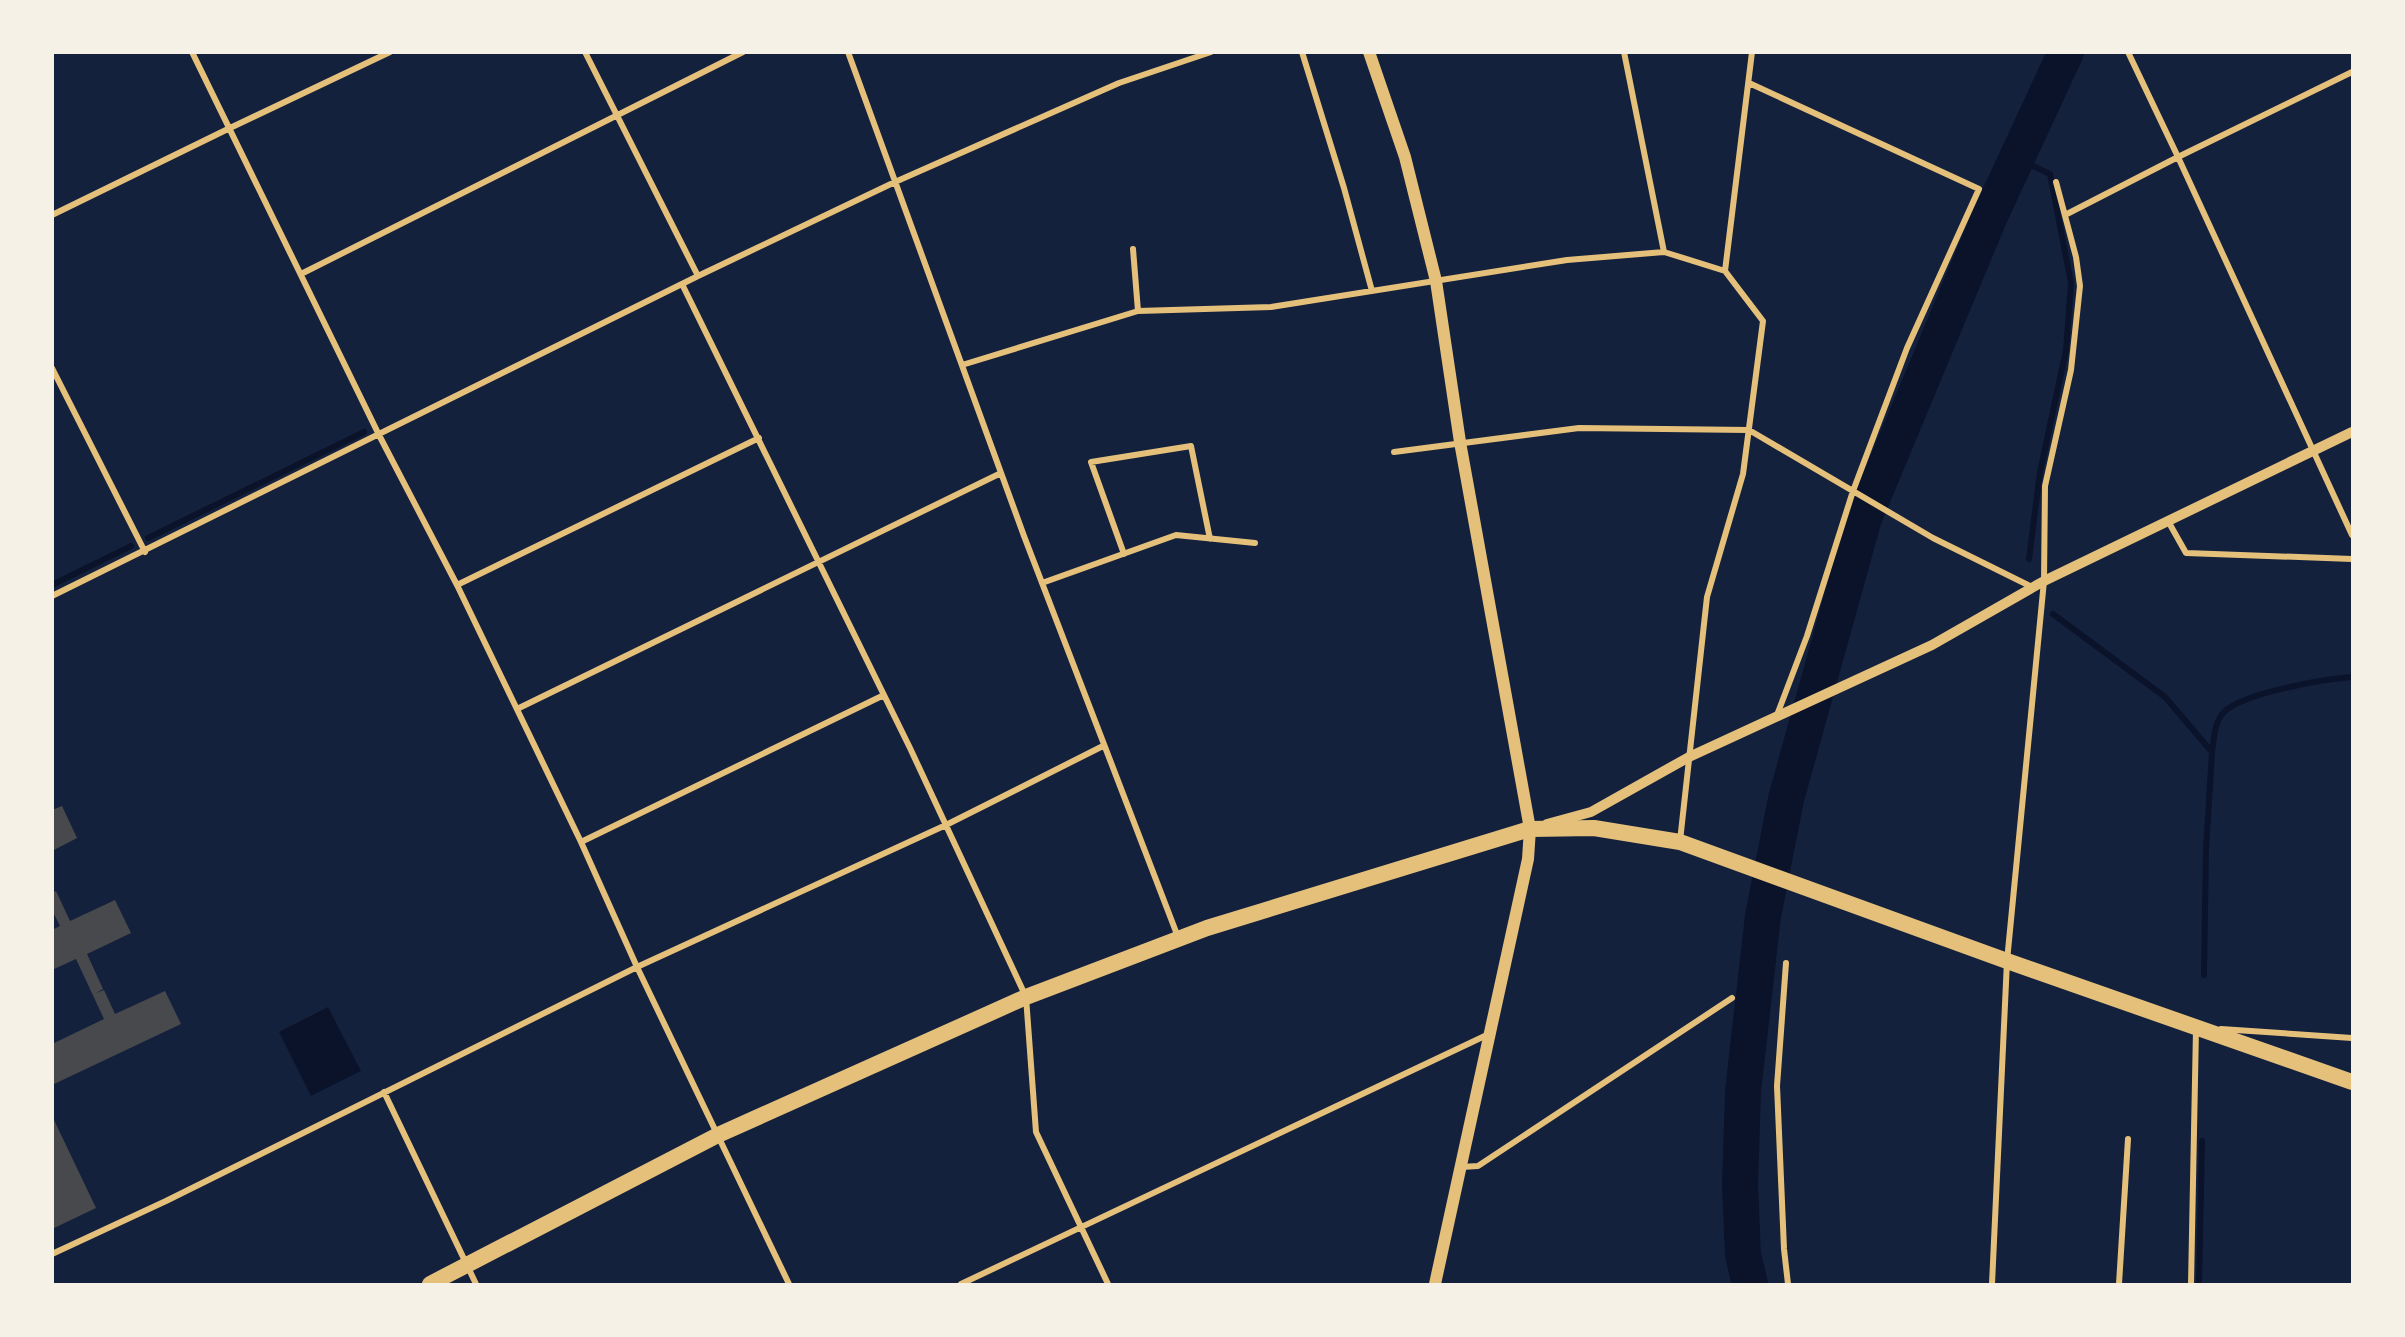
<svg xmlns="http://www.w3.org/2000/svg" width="2405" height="1337" viewBox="0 0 2405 1337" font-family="Inter,sans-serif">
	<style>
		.water { fill: #0b132b }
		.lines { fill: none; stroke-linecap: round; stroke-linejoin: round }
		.stream { stroke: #0b132b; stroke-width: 6 }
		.river { stroke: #0b132b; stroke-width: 36 }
		.building { fill: #48494c }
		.minor { stroke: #e5c07b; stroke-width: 6 }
		.tertiary { stroke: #e5c07b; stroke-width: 10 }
		.secondary { stroke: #e5c07b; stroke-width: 12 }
		.trunk { stroke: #e5c07b; stroke-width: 16 }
	</style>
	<rect width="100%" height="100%" fill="#14213d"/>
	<path class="water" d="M328 1007 361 1071 311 1096 279 1032Z"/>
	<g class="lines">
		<path class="stream" d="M2016 158 2050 174 2071 283 2066 350 2040 472 2029 559
			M148 538 364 432
			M52 585 131 546
			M2053 614 2165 697 2212 752 2206 849 2204 975
			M2212 752C2214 739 2214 722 2224 712 2243 693 2324 679 2352 677
			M2199 1284 2202 1141"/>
		<path class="river" d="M1750 1284 1743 1255 1740 1185 1743 1091 1763 916 1786 799 1864 518 1989 218 2066 52"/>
	</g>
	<path class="building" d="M62 806 77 838 52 851V810Z
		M56 891 70 921 115 900 131 933 87 954 103 989 96 993 104 990 115 1014 165 991 181 1024 52 1085V1044L104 1019 76 959 52 970V930L60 926 52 910V893Z
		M54 1120 96 1208 52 1229V1121Z"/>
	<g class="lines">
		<path class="minor" d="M192 52 379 435 457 585 581 842 637 967 789 1284
			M585 52 698 276
			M848 52 1024 536 1178 937
			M1302 52 1344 188 1372 291
			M1624 52 1664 252
			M2128 52 2178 157 2352 535
			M1749 83 1979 189 1907 348 1853 491 1807 636 1777 715
			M52 215 230 128 390 52
			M2065 215 2178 157 2352 72
			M1133 249 1138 311
			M1725 271 1752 52
			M301 274 743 52
			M682 284 910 748 1026 997 1036 1132 1108 1284
			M962 365 1138 311 1271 307 1567 260 1664 252 1725 271 1763 321 1743 474 1707 597 1680 841
			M52 368 145 552
			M1394 452 1579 428 1749 430 1933 538 2032 587
			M2168 521 2186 553 2352 559
			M1124 554 1091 462 1191 446 1210 539
			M1042 583 1176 535 1255 543
			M457 585 759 438
			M52 596 698 276 895 182 1119 83 1211 52
			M517 709 1001 473
			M581 842 884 695
			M1786 963 1777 1086 1784 1249 1788 1284
			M2221 1029 2352 1038
			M384 1092 476 1284
			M1461 1167 1478 1166 1732 998
			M52 1254 166 1201 637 967 946 825 1103 746
			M961 1284 1489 1034
			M1992 1284 2007 961 2044 581 2045 486 2071 370 2080 286 2076 257 2056 182
			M2119 1284 2128 1139
			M2191 1284 2196 1029"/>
		<path class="tertiary" d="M1547 824 1591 812 1689 757 1932 645 2044 581 2352 432"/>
		<path class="secondary" d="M1369 52 1405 157 1436 281 1460 442 1530 829 1528 859 1435 1284"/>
		<path class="trunk" d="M430 1284 718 1135 1026 997 1207 928 1530 829 1594 828 1680 842 2007 961 2352 1082"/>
	</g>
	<rect width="2405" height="1337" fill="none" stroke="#f6f1e7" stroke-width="108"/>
</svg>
